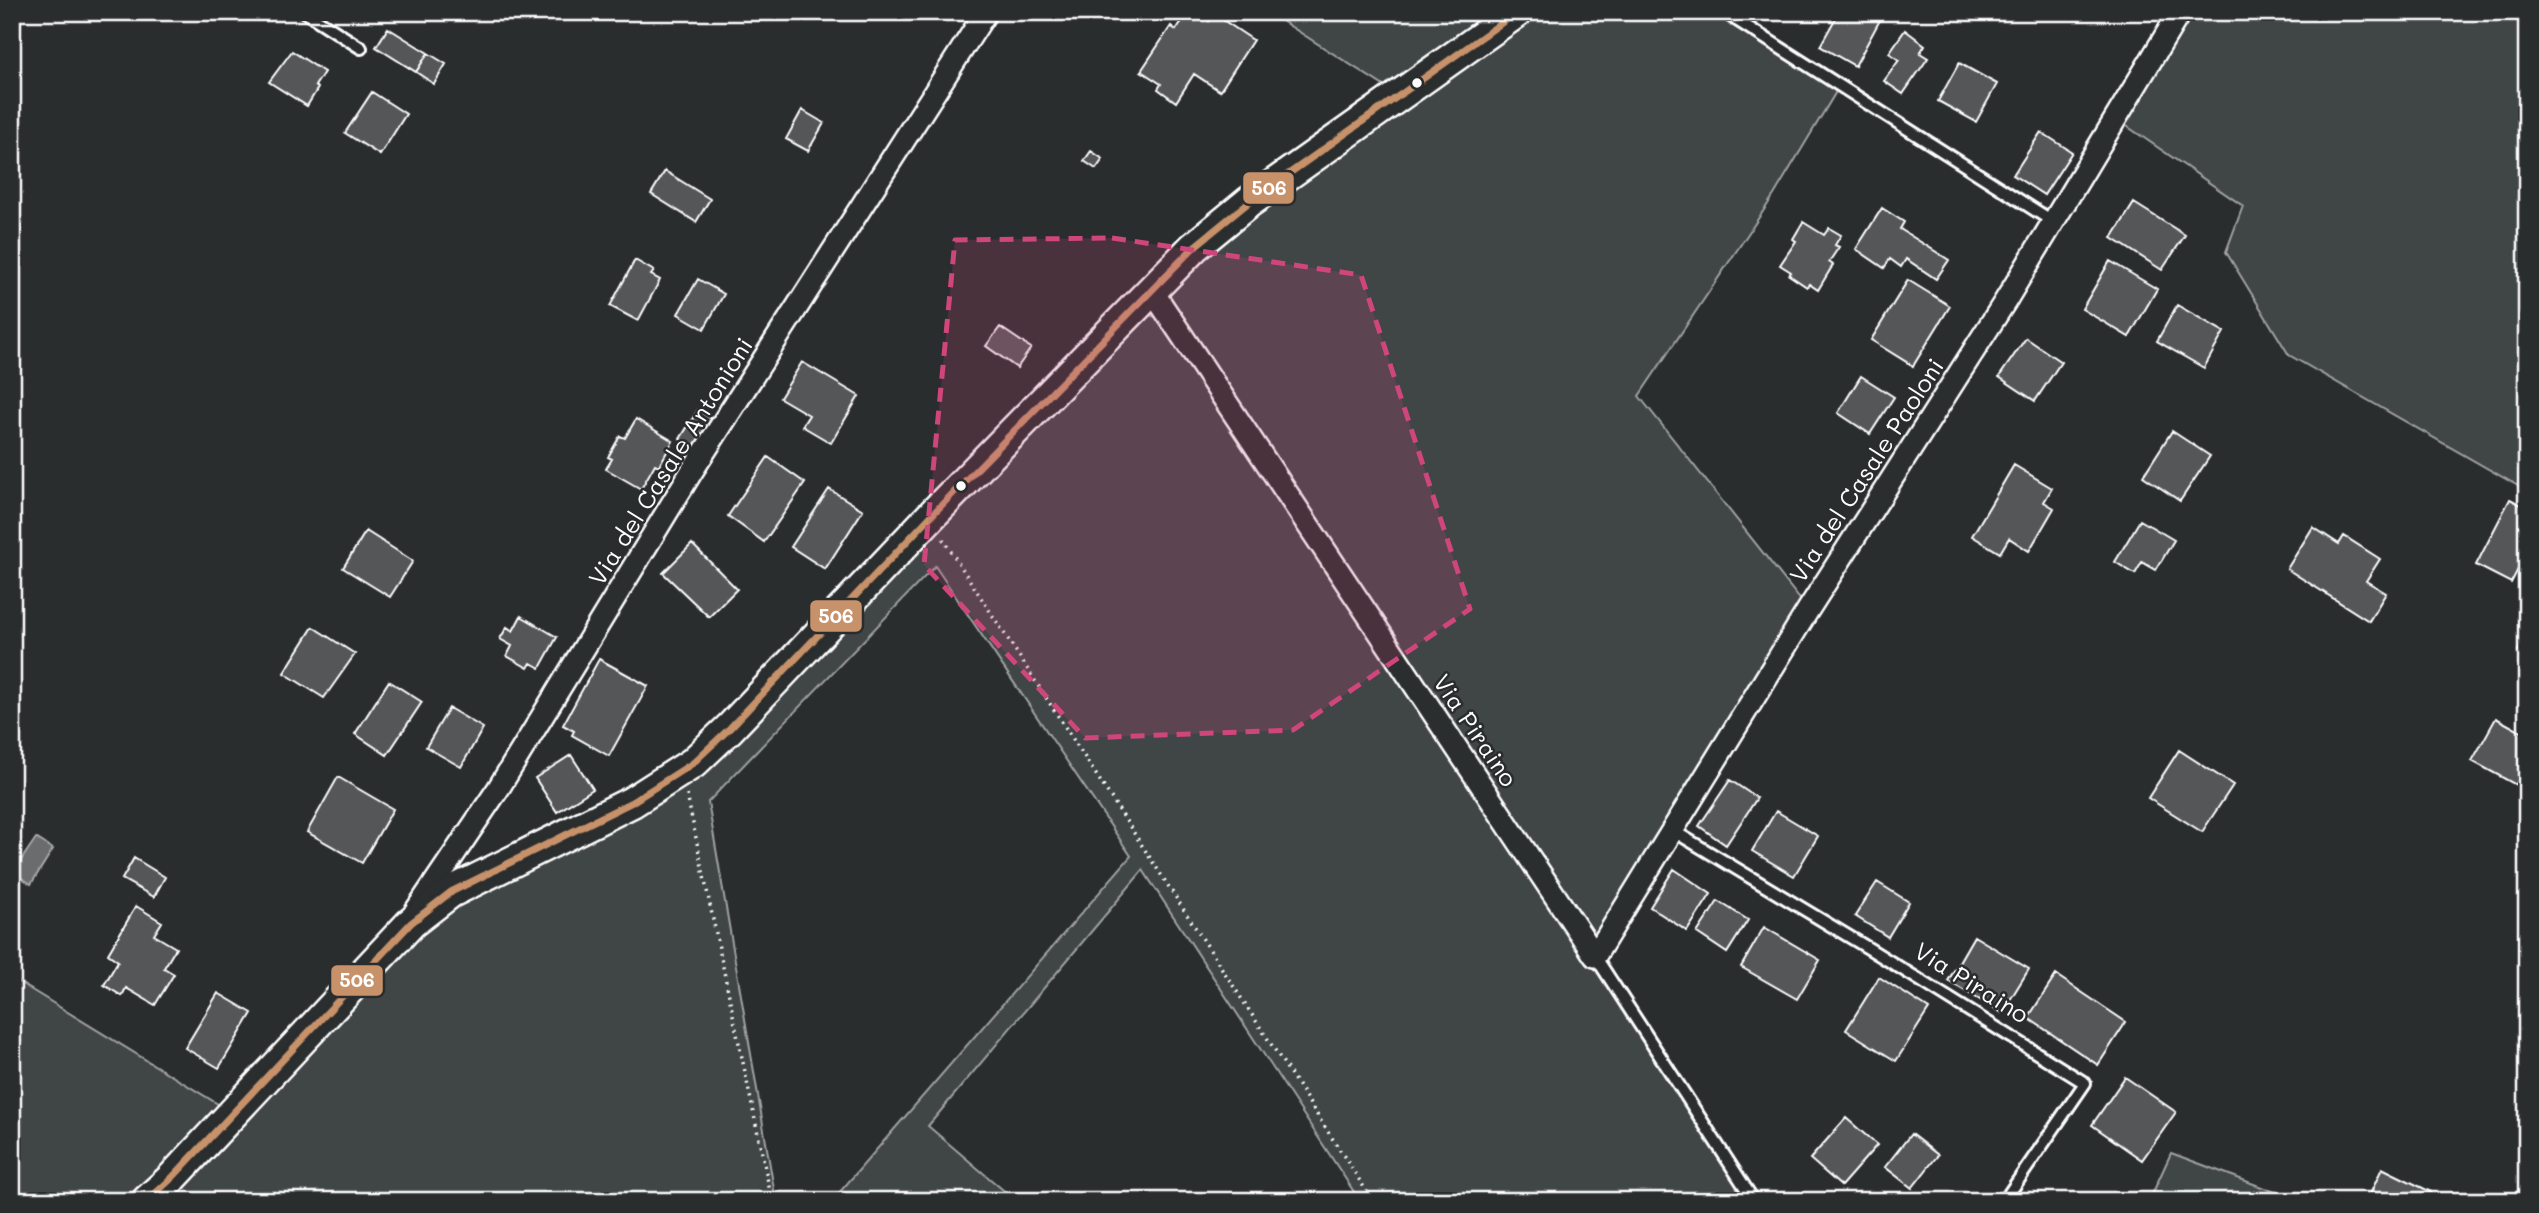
<svg xmlns="http://www.w3.org/2000/svg" width="2539" height="1213" viewBox="0 0 2539 1213" font-family="Mali,sans-serif">
	<style>
		.green { fill: #414445; stroke: #a0a2a2; stroke-width: 2 }
		.water { fill: #6a6c6d; stroke: #a6a7a7; stroke-width: 2 }
		.building { fill: #555758; stroke: #fff; stroke-width: 2 }
		.lines { fill: none; stroke-linecap: round; stroke-linejoin: round }
		.lane-casing { stroke: #fff; stroke-width: 16 }
		.street-casing { stroke: #fff; stroke-width: 26 }
		.secondary-casing { stroke: #fff; stroke-width: 35 }
		.path { stroke: #fff; stroke-width: 3.5; stroke-dasharray: 2 5; stroke-linecap: butt }
		.lane { stroke: #2a2d2e; stroke-width: 10 }
		.street { stroke: #2a2d2e; stroke-width: 21 }
		.secondary { stroke: #2a2d2e; stroke-width: 30 }
		.bus-1-casing { stroke: #2a2d2e; stroke-width: 12 }
		.bus-1 { stroke: #c7916a; stroke-width: 7 }
		.marked { fill: #ce467c; fill-opacity: 0.2; stroke: #ce467c; stroke-width: 5; stroke-dasharray: 14 9; stroke-linejoin: round }
		.bus-dot { fill: #fff; stroke: #2a2d2e; stroke-width: 2.5 }
		.labels { text-anchor: middle; dominant-baseline: central; stroke-width: 5; stroke-linejoin: round; paint-order: stroke }
		.street-label { font-size: 24px; fill: #fff; stroke: #2a2d2e }
		.line-badge { stroke: #2a2d2e; stroke-width: 2.5 }
		.badge-label { font-size: 19px; text-anchor: middle; font-weight: bold; fill: #fff }
	</style>
	<rect width="100%" height="100%" fill="#2a2d2e"/>
	<filter id="ink" filterUnits="userSpaceOnUse"><feTurbulence type="fractalNoise" baseFrequency=".0143" numOctaves="2"/><feDisplacementMap in="SourceGraphic" scale="14" xChannelSelector="R" yChannelSelector="G"/><feConvolveMatrix kernelMatrix="1 2 1 2 8 2 1 2 1" color-interpolation-filters="sRGB"/></filter>
	<g filter="url(#ink)">
		<path class="green" d="M1268 12H1492L1387 88Z
			M1526 12H1711L1837 90 1774 195 1639 396 1802 602 1598 933 1594 935 1589 933 1162 292 1236 222Z
			M2180 12H2519L2527 17V491L2289 355 2226 252 2243 206 2115 118Z
			M1148 315 1160 318 1754 1201H1360L1143 870 928 1126 1016 1201H832L1131 856 935 566 708 802 776 1201H158L428 920 645 807Z
			M12 978 221 1106 130 1201H12Z
			M2171 1153 2299 1201H2149Z"/>
		<path class="water" d="M36 838 53 849 31 884 13 872Z"/>
		<path class="building" d="M1188 12H1196L1209 21 1214 14 1253 40 1220 91 1194 74 1176 102 1158 89 1161 84 1141 71 1171 26 1176 30Z
			M1839 12H1866L1880 20 1855 66 1820 46Z
			M388 28 428 53 416 72 376 47Z
			M1905 30 1925 45 1920 53 1928 58 1903 94 1884 81 1899 60 1889 53Z
			M292 51 324 72 315 86 318 88 307 106 269 82Z
			M428 53 446 64 434 84 416 72Z
			M1959 63 1997 84 1976 122 1938 101Z
			M372 92 406 114 380 155 345 133Z
			M802 110 824 123 808 151 786 139Z
			M2041 132 2072 152 2044 195 2013 175Z
			M1091 151 1103 159 1096 169 1084 161Z
			M665 171 710 199 696 222 651 194Z
			M2134 203 2185 235 2162 270 2112 238Z
			M1882 208 1904 222 1900 229 1949 260 1936 279 1906 259 1901 267 1890 259 1884 268 1856 249Z
			M1803 222 1824 235 1829 228 1841 235 1835 245 1839 247 1829 262 1833 265 1818 290 1809 284 1807 287 1789 275 1791 272 1780 265 1796 241 1793 239Z
			M635 260 654 271 651 275 660 280 638 321 610 306Z
			M2110 261 2157 289 2129 337 2082 309Z
			M698 279 724 294 704 329 678 314Z
			M1908 280 1950 306 1913 366 1871 340Z
			M2177 305 2224 332 2204 368 2157 341Z
			M1000 327 1031 348 1017 368 986 346Z
			M2026 338 2061 362 2035 401 1999 377Z
			M802 362 859 396 831 443 802 426 809 415 780 398Z
			M1861 376 1894 397 1870 434 1838 413Z
			M698 410 715 421 697 450 680 439Z
			M636 419 673 441 659 466 655 464 641 489 606 469 612 459 608 457 620 436 625 438Z
			M2172 431 2210 456 2180 501 2143 476Z
			M768 457 805 483 764 542 728 516Z
			M2014 465 2052 488 2044 502 2054 508 2029 551 2009 538 2000 553 1972 536Z
			M829 489 863 510 825 569 791 547Z
			M2510 499 2527 508V552L2511 583 2476 565Z
			M2140 520 2174 540 2156 570 2142 562 2135 574 2115 562Z
			M2313 527 2339 544 2344 536 2380 559 2366 581 2386 593 2369 621 2287 569Z
			M366 531 413 561 390 597 343 568Z
			M692 544 737 589 709 617 663 573Z
			M521 616 557 637 540 668 531 663 528 668 507 656 512 646 500 639 507 627 513 631Z
			M313 627 355 654 324 698 284 673Z
			M2527 631V655L2518 651Z
			M599 659 648 686 609 756 572 735 574 731 563 725Z
			M389 681 422 702 387 755 355 734Z
			M449 708 483 728 461 767 426 747Z
			M2496 718 2527 735V764L2516 785 2472 761Z
			M2179 750 2233 785 2202 832 2148 798Z
			M571 755 593 789 557 812 535 778Z
			M338 777 393 809 362 863 307 832Z
			M1730 780 1757 798 1726 845 1699 826Z
			M1776 811 1818 836 1794 876 1752 851Z
			M134 858 165 877 154 897 122 879Z
			M1674 869 1711 894 1687 931 1650 907Z
			M1877 882 1909 902 1888 937 1855 916Z
			M1718 901 1748 920 1727 953 1697 933Z
			M136 906 162 922 154 935 176 948 164 968 174 974 155 1005 126 988 122 996 104 985 118 961 108 954Z
			M1764 927 1820 960 1797 999 1741 967Z
			M1974 936 2029 969 2002 1013 1948 981Z
			M2056 975 2126 1022 2098 1065 2028 1018Z
			M1879 977 1929 1009 1896 1061 1846 1030Z
			M218 993 252 1013 219 1068 185 1048Z
			M2125 1077 2176 1112 2142 1160 2092 1125Z
			M1846 1118 1877 1145 1841 1186 1810 1159Z
			M1911 1134 1938 1155 1912 1188 1885 1167Z
			M2382 1168 2431 1192 2427 1201H2367Z"/>
		<g class="lines">
			<g class="lane-casing">
				<path id="lane" d="M305 12 361 48
					M1724 12 2052 221
					M1672 830 1873 951 2085 1083 2004 1201
					M1595 956 1754 1201"/>
			</g>
			<g class="street-casing">
				<path id="street" d="M1151 289 1595 956 1808 610 2006 300 2180 12
					M415 912 498 789 692 471 986 12"/>
			</g>
			<g class="secondary-casing">
				<path id="secondary" d="M147 1201 171 1179 411 923 451 892 632 802 693 763 730 728 930 517 1194 247 1249 202 1517 12"/>
			</g>
			<path class="path" d="M943 539 1373 1201
				M687 795 772 1201"/>
			<use href="#lane" class="lane"/>
			<use href="#street" class="street"/>
			<use href="#secondary" class="secondary"/>
			<g class="bus-1-casing">
				<path id="bus-1" d="M147 1201 171 1179 411 923 451 892 632 802 693 763 730 728 930 517 1194 247 1249 202 1517 12"/>
			</g>
			<use href="#bus-1" class="bus-1"/>
		</g>
	</g>
	<path class="marked" d="M1112 238 1361 275 1470 609 1293 730 1085 738 924 565 955 240Z"/>
	<g class="bus-dot">
		<circle cx="1417" cy="83" r="6"/>
		<circle cx="961" cy="486" r="6"/>
	</g>
	<g class="labels">
		<g class="street-label">
			<text transform="translate(670 461) rotate(-58)">Via del Casale Antonioni</text>
			<text transform="translate(1866 470) rotate(-57)">Via del Casale Paoloni</text>
			<text transform="translate(1476 730) rotate(56)">Via Piraino</text>
			<text transform="translate(1972 982) rotate(32)">Via Piraino</text>
		</g>
	</g>
	<g class="line-badge">
		<rect x="1242" y="171" width="53" height="34" rx="7" fill="#c7916a"/>
		<rect x="809" y="599" width="54" height="34" rx="7" fill="#c7916a"/>
		<rect x="330" y="964" width="54" height="33" rx="7" fill="#c7916a"/>
	</g>
	<g class="badge-label">
		<text x="1269" y="195">506</text>
		<text x="836" y="623">506</text>
		<text x="357" y="987">506</text>
	</g>
	<rect width="2539" height="1213" fill="none" stroke="#2a2d2e" stroke-width="42"/>
	<rect x="21" y="21" width="2497" height="1171" fill="none" stroke="#fff" stroke-width="2.5" filter="url(#ink)"/>
</svg>
